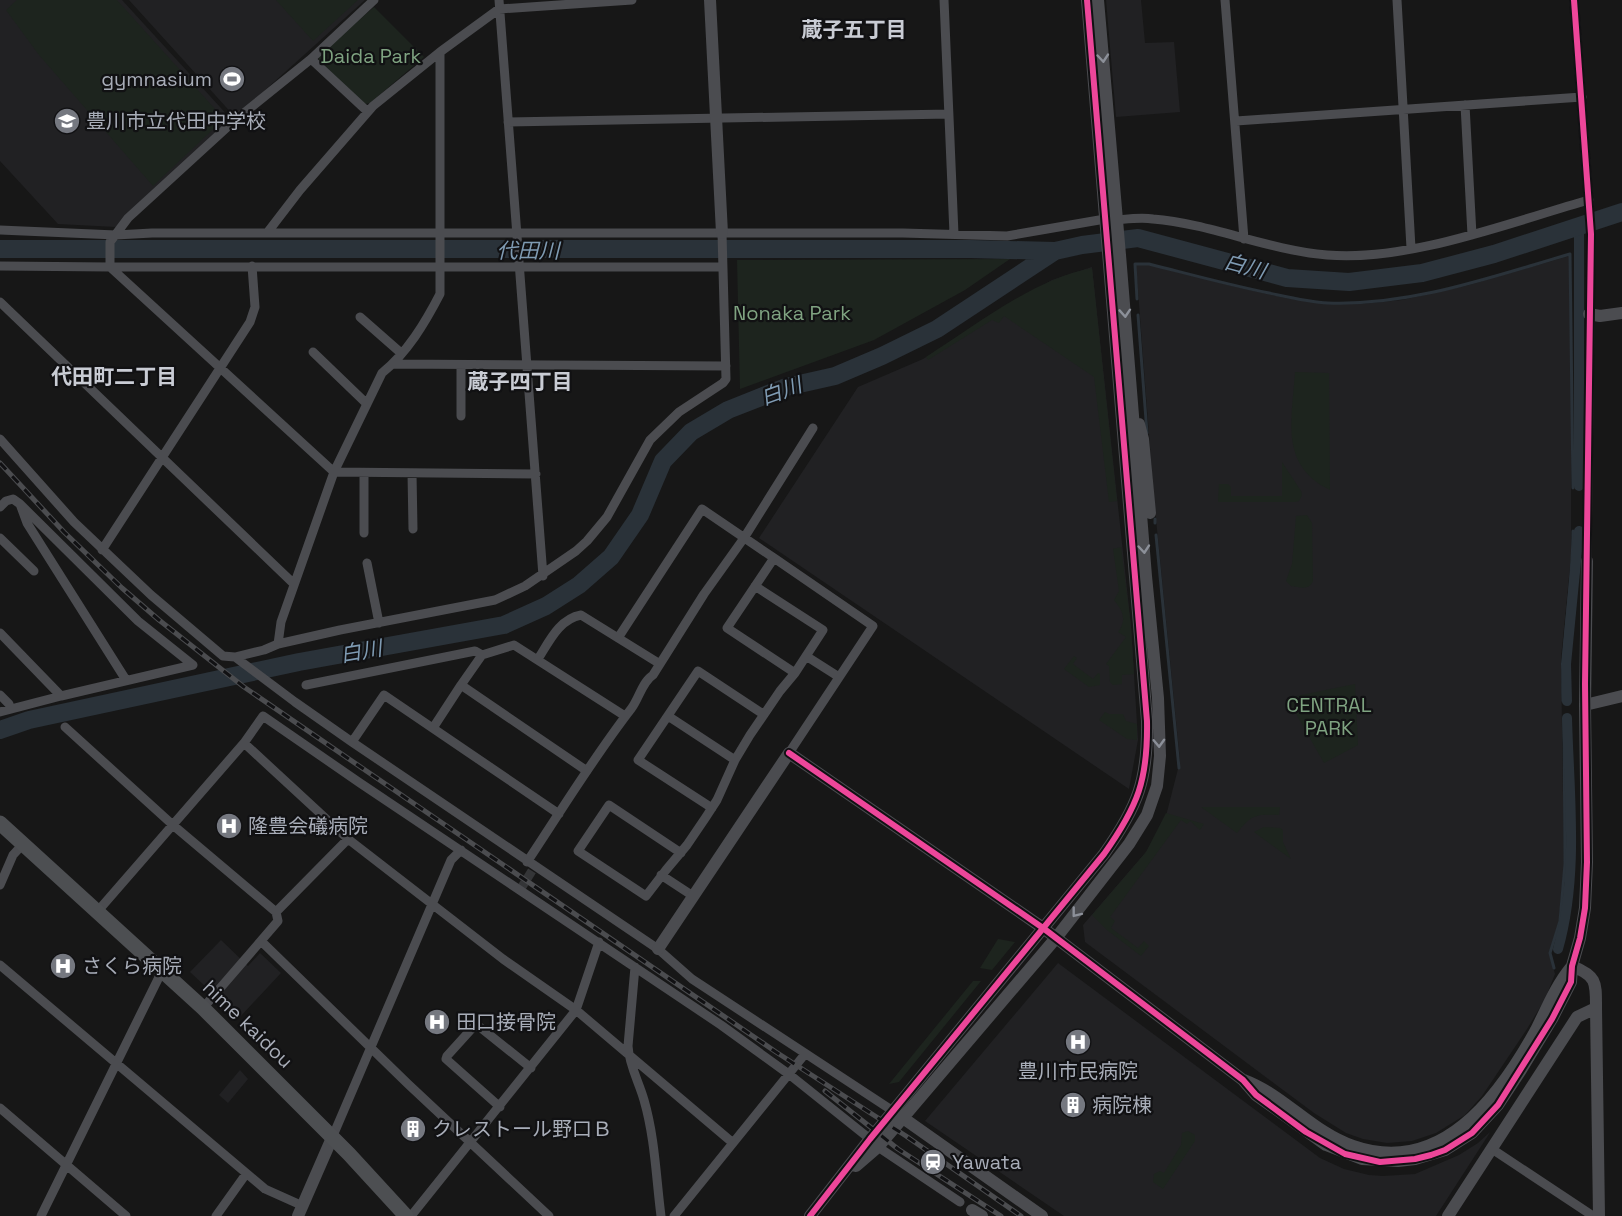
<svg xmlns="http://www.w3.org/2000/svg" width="1622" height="1216" viewBox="0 0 1622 1216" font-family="'Space Grotesk','Noto Sans JP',sans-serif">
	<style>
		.built { fill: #212123 }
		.green { fill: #1d241e }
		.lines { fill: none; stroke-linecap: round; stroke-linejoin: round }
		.stream { stroke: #2a3239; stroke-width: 3 }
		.canal { stroke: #2a3239; stroke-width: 10 }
		.river { stroke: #2a3239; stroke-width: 18 }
		.minor-tunnel { stroke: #343537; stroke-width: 9; stroke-dasharray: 9 4.5; stroke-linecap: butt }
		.minor { stroke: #4b4c50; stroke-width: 9 }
		.tertiary { stroke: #4b4c50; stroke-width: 12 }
		.primary { stroke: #4d4f52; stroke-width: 15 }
		.rail-casing { stroke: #4b4c4f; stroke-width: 5 }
		.rail { stroke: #111113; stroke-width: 3; stroke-dasharray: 9; stroke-linecap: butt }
		.cycleway-casing { stroke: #111113; stroke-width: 10 }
		.cycleway { stroke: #ed469a; stroke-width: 6 }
		.oneway { stroke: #8c9099 }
		.labels { text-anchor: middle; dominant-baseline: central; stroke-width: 4.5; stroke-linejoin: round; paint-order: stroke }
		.park-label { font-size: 20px; fill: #7fa381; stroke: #111113 }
		.poi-label { font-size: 20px; fill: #a8adb8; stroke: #111113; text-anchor: start }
		.street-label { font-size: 20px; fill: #a8adb8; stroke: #111113 }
		.neighbourhood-label { font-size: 21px; font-weight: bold; fill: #c9ccd4; stroke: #111113 }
		.water-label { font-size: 21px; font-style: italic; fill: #7f9bb3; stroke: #111113 }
	</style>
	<rect width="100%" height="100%" fill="#171717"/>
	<path class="built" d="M0 0H122L231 119 116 227 58 224 0 161Z
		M129 0H365L235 117Z
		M1106 0H1141L1145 43 1174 42 1180 112 1116 117Z
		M1569 256 1571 324V557L1561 658 1564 864 1559 920 1549 953 1555 974 1545 999 1527 1029 1482 1096 1465 1115 1436 1133 1412 1141 1387 1143 1363 1139 1346 1133 1314 1113 1085 942 1083 925 1146 852 1158 832 1166 816 1180 761 1154 499 1136 265H1149L1236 287 1286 298 1327 304H1361L1402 300 1469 285Z
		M1092 267 1131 626 1138 740 1129 789 759 538 858 387 923 359 1052 280Z
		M221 940 248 966 260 953 281 973 239 1018 190 972Z
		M1058 963 1320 1158 1344 1169 1369 1175 1383 1176 1415 1174 1459 1155 1478 1143 1490 1132 1489 1134 1436 1216H1064L925 1121Z
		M240 1070 248 1079 228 1103 219 1095Z"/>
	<path class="green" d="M17 0H117L224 119 153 186 39 55 6 10Z
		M276 0H358L313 41Z
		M374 7 424 57 370 103 365 104 319 61V55Z
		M1010 259 965 290 874 340 740 389 737 260Z
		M1092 268 1117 501 1109 502 1094 377 1004 316 999 323 992 320 928 360 926 357C976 325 1034 279 1092 268Z
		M1295 372 1329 373 1330 490C1279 465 1292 420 1295 372Z
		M1282 462 1301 491 1302 495 1299 501 1295 502H1218L1219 484H1228L1231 487V496H1282Z
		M1307 515 1312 523 1313 581C1309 591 1300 587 1291 586L1286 581 1292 564 1296 516Z
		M1121 547 1131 626 1134 674 1122 675V684L1113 685 1110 682 1109 666 1106 664 1126 637 1118 632C1127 620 1123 611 1114 600L1119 591 1113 549Z
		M1074 656 1077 658 1073 664 1093 679 1098 673 1100 674V685L1089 687 1064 669Z
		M1355 684 1358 745 1324 763 1287 698Z
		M1105 712 1109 714H1123L1126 721 1137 724V740L1127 739 1099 720Z
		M1201 807H1280L1279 815C1256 814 1252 814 1237 833Z
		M1166 813 1204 824 1200 830 1190 821 1187 824 1181 820 1110 917 1115 921 1111 928 1138 948 1144 941 1149 946 1141 956 1107 930 1092 915 1146 852Z
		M1264 827 1281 828 1283 831V842L1291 859 1254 832Z
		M998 939 1015 942 992 970 980 968Z
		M973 981H981L899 1082 889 1084Z
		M1188 1131 1195 1135V1141L1163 1189 1153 1182 1154 1174 1160 1171 1164 1173 1181 1145 1182 1133Z"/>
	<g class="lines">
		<path class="stream" d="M1137 299 1135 264H1149C1189 274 1229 285 1269 293 1288 297 1309 302 1328 303 1411 306 1491 277 1570 254L1573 488
			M1138 315 1147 433
			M1155 519V523
			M1156 535 1179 768
			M1563 701C1561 644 1573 588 1573 531
			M1554 968 1550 953 1560 921 1565 864 1564 719"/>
		<path class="canal" d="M1579 486V227
			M1567 701 1566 664 1579 531
			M1558 949C1579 875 1569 794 1567 718"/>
		<path class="river" d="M0 249H970L1055 251
			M0 730 29 720 299 662 504 625 546 606 579 585 611 557 640 515 663 461 691 432 728 410 786 387 835 376 882 356 937 329 1055 251 1082 245 1138 238 1287 278 1349 282 1422 273 1494 254 1622 212"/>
		<path class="minor-tunnel" d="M520 890 535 866"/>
		<path class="minor" d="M499 0 543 576
			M944 0 954 234
			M1225 0 1244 239
			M1397 0 1411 248
			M1574 0 1591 234 1587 561
			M311 59 368 112
			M1465 105 1472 235
			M1236 121 1582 97
			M508 122 949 114
			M1116 220C1128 219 1141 217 1153 219 1212 224 1267 250 1327 255 1409 262 1510 222 1589 200
			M0 230 116 235 152 233H903L1007 236 1105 219
			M267 233 300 190 373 106 440 52 499 9 632 0
			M0 266 110 267H723
			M110 267 334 472 536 474
			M110 267V242L128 218 234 121 311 59 374 0
			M0 302 294 584
			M360 317 401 353
			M313 352 367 404
			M393 364 726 366
			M461 416V365
			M0 439 74 522 151 595 223 656 235 657 264 650 278 644 340 630 495 600 525 586 576 551 587 541 607 517 650 440 679 412 723 383 726 379 722 233
			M364 473V533
			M412 473 413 529
			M20 504 138 621 193 665
			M0 507 6 501 13 499 20 504 27 523 126 680
			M0 538 34 571
			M102 550 250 322 255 307 252 266
			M367 563 379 623
			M0 633 61 696
			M618 638 702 509 774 558
			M278 644 281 622 334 472 382 373C407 353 425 323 440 294V52
			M806 656 839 677
			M235 657 295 702 352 742 658 949 692 979 893 1111
			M538 659C549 642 559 619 581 615L660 664
			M306 685 475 651 482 655
			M461 685 482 655 514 645 625 716
			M0 695 9 704
			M0 712 61 696 193 665
			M668 716 735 760
			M65 727 174 826 276 912 278 921 203 1008
			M433 728 461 685 587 771
			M352 742 384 695 559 814
			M244 743 348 839 503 959 576 1010 733 1143
			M789 753 873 626 774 558 727 628 795 673
			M712 808 638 760 698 671 763 714
			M681 853 609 805 578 851 646 896 666 870 687 845 706 817 717 800 735 760 750 735 780 691 795 673 823 630 755 586
			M527 862C561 811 593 758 631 709 639 699 642 682 653 675L704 594 744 538 813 428
			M661 875 693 896
			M0 885 13 855 23 844
			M97 912 244 743 263 716 360 783 721 1025 790 1075 870 1139
			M276 912 348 839
			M261 941 408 1084 549 1216
			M0 965 265 1189 303 1206
			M635 967 628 1046C629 1065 639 1082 644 1100 655 1138 656 1177 661 1216
			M500 1107 446 1059 447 1056 476 1024 531 1068
			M0 1108 126 1216
			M332 1138 451 860 461 850
			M878 1147 960 1202
			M1492 1149 1593 1216
			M41 1216 162 971
			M216 1216 246 1174
			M411 1216 576 1010 599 942
			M674 1216 805 1054"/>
		<path class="tertiary" d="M710 0 722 233
			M1589 314 1600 316 1622 313
			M1139 424 1143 439 1150 513
			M1585 705 1622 696
			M658 949 789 753 1043 928 1243 1080 1256 1095 1326 1145 1362 1159 1398 1161 1415 1159 1445 1150 1472 1133 1498 1105 1521 1070 1552 1019 1571 982 1572 966 1580 938 1585 908 1587 862 1585 705 1587 561
			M1596 1008 1599 1216
			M1244 1080C1284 1095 1312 1132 1353 1146 1441 1177 1499 1097 1536 1030 1547 1008 1556 985 1572 966
			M896 1113 1042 1216
			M856 1166 878 1147 1056 938 1129 844 1147 815 1157 786 1160 756 1158 698 1146 576 1120 255 1098 0
			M972 1210 982 1216
			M298 1216 332 1138
			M810 1216 870 1139 1104 854C1138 806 1148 780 1147 721L1087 0
			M1448 1216 1577 1017 1596 1008C1596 982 1597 976 1572 966"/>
		<path class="primary" d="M0 823 203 1008 349 1154 406 1216"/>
		<g class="rail-casing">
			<path id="rail" d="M0 463 64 532 122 588 159 620 244 687 776 1052 906 1136 1021 1216
				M825 1091 898 1149 1001 1216"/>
		</g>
		<use href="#rail" class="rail"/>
		<g class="cycleway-casing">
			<path id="cycleway" d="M789 753 1043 928 1243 1080 1256 1095 1306 1132 1345 1154 1380 1162 1415 1159 1431 1155 1445 1150 1472 1133 1498 1105 1552 1019 1571 982 1572 966 1580 938 1585 908 1587 862 1585 684 1591 234 1574 0
				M810 1216 870 1139 1104 854C1138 806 1148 780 1147 721L1087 0"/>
		</g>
		<use href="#cycleway" class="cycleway"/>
	</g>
	<defs><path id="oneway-chevron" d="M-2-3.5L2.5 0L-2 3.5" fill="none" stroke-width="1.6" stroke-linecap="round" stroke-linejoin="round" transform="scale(1.5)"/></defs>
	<g class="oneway">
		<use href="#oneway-chevron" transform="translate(1103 58) rotate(85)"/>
		<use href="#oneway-chevron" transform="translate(1125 313) rotate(86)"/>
		<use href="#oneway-chevron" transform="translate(1144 549) rotate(85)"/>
		<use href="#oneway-chevron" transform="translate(1159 743) rotate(88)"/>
		<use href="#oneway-chevron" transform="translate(1076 913) rotate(128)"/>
	</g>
	<defs>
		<g id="stadium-disc" transform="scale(1.35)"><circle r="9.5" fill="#757880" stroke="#111113"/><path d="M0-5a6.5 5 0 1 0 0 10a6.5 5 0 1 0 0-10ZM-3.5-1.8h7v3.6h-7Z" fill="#fff"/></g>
		<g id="school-disc" transform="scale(1.35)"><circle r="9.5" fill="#757880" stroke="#111113"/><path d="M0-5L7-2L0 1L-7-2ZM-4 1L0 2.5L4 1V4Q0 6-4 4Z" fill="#fff"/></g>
		<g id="hospital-disc" transform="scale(1.35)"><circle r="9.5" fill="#757880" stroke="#111113"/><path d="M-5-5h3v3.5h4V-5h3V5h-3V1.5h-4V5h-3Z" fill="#fff"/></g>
		<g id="building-disc" transform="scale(1.35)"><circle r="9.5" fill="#757880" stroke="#111113"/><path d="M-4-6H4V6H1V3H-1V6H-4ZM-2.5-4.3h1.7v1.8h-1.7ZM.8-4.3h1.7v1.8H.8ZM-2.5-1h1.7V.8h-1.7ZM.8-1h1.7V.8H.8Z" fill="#fff"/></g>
		<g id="station-disc" transform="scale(1.35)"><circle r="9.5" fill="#757880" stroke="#111113"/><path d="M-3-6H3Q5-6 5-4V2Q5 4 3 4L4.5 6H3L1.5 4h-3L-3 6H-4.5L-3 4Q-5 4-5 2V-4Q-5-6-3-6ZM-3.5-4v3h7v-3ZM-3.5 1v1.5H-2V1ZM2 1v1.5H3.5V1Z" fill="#fff"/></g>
	</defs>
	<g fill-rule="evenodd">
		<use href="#stadium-disc" x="232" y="79"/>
		<use href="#school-disc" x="67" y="121"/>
		<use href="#hospital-disc" x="229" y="826"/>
		<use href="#hospital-disc" x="63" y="966"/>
		<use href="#hospital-disc" x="437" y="1022"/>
		<use href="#hospital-disc" x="1078" y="1042"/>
		<use href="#building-disc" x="1073" y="1105"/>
		<use href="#building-disc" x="413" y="1129"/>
		<use href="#station-disc" x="933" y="1162"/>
	</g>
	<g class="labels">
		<g class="park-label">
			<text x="371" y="56">Daida Park</text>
			<text x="792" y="313">Nonaka Park</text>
			<text x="1329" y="705">CENTRAL<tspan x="1329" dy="23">PARK</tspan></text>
		</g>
		<g class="poi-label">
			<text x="212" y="79" text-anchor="end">gymnasium</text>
			<text x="86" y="121">豊川市立代田中学校</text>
			<text x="248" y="826">隆豊会礒病院</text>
			<text x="82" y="966">さくら病院</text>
			<text x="456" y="1022">田口接骨院</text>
			<text x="1078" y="1071" text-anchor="middle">豊川市民病院</text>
			<text x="1092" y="1105">病院棟</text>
			<text x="432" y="1129">クレストール野口Ｂ</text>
			<text x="952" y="1162">Yawata</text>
		</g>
		<g class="street-label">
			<text transform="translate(248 1024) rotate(44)">hime kaidou</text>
		</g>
		<g class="neighbourhood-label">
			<text x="854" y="29">蔵子五丁目</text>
			<text x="114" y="376">代田町二丁目</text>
			<text x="520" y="381">蔵子四丁目</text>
		</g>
		<g class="water-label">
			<text x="528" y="250">代田川</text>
			<text transform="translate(1245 266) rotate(15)">白川</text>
			<text transform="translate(781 391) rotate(-20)">白川</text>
			<text transform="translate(361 651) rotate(-10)">白川</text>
		</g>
	</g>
</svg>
